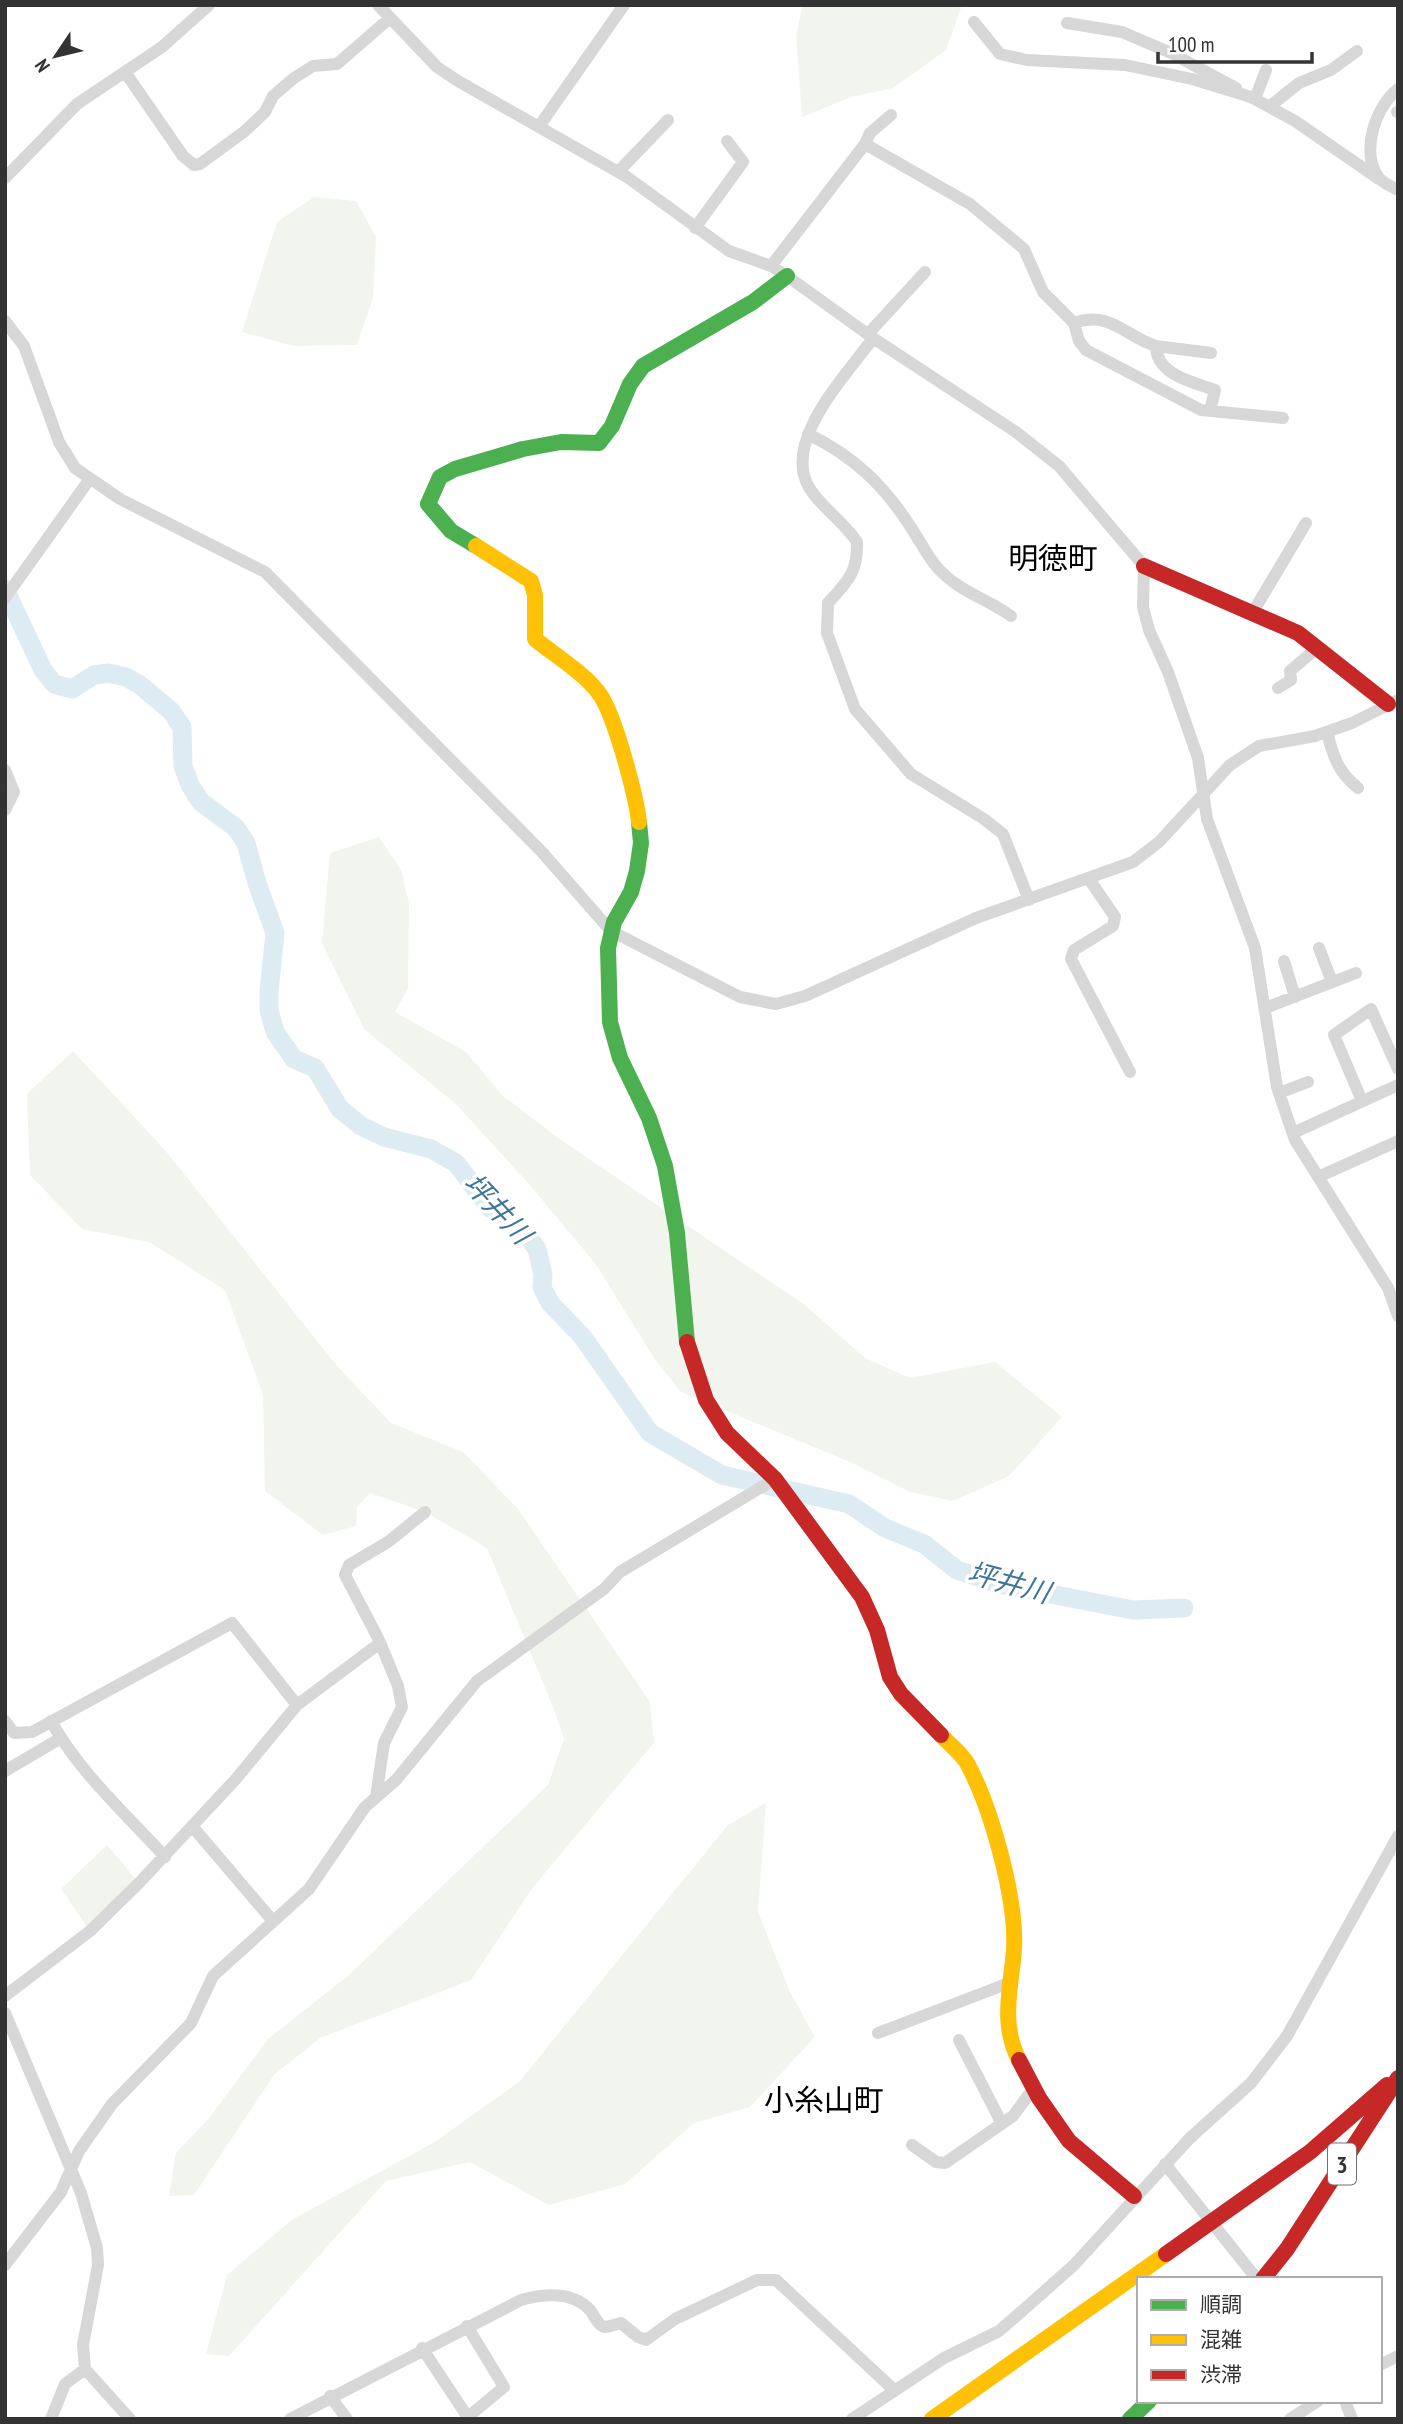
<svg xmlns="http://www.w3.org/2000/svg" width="1403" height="2424" viewBox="0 0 1403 2424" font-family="'PT Sans Narrow','Noto Sans JP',sans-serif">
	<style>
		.green { fill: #f1f5ed }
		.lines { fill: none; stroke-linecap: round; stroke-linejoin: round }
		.river { stroke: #ddebf3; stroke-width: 19 }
		.street { stroke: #d7d7d7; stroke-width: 12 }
		.fast { stroke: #4caf50; stroke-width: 16 }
		.slow { stroke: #ffc107; stroke-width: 16 }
		.jam { stroke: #c62828; stroke-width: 16 }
		.labels { text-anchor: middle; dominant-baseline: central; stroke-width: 7; stroke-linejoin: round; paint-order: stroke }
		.shield { fill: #fff; stroke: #707070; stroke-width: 2 }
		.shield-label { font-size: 24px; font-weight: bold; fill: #333 }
		.water-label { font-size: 28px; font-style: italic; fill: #3f7597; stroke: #fff }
		.quarter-label { font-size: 30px; fill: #000; stroke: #fff }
	</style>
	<rect width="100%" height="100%" fill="#fff"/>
	<path class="green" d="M803 5H962L946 50 893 88 851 97 802 117 796 35Z
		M314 197 356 201 376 237 373 298 357 345 293 346 242 332 277 222Z
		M379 837 401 870 409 903 408 988 395 1012 466 1052 502 1095 558 1138 805 1305 865 1358 910 1378 995 1362 1062 1417 1009 1476 953 1501 910 1492 850 1462 681 1392 656 1361 595 1263 529 1184 456 1104 364 1029 322 943 330 853Z
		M73 1051 165 1150 337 1366 391 1423 463 1452 518 1509 650 1702 654 1743 533 1887 471 1980 320 2038 274 2075 194 2195 169 2196 176 2153 210 2117 268 2039 349 1975 548 1785 564 1739 554 1709 487 1548 425 1512 370 1493 357 1507 356 1526 323 1535 265 1491 263 1395 225 1290 149 1242 82 1229 30 1175 27 1094Z
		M766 1803 758 1912 790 1992 815 2037 750 2107 694 2123 625 2184 549 2205 470 2162 386 2181 229 2356 206 2354 227 2275 293 2219 433 2143 519 2082 728 1825Z
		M107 1845 139 1883 90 1931 61 1889Z"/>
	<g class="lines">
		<path class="river" d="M5 589 43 670 54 684 72 689 94 675 108 673 126 677 140 685 171 711 182 727 183 766 190 785 201 802 236 828 246 843 257 883 275 933 269 991V1010L275 1032 294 1059 315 1068 340 1109 361 1126 384 1137 431 1149 456 1163 490 1208 523 1229 537 1249 543 1275 542 1287 550 1303 582 1336 650 1433 722 1475 849 1504 885 1528 924 1544 957 1570 999 1584 1133 1610 1184 1608"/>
		<path class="street" d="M378 5 437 67 458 81 627 177 729 251 771 266 787 276 873 338 1016 432 1059 466 1144 566 1143 607 1149 630 1168 672 1198 758 1207 819 1255 948 1277 1087 1295 1140 1388 1288 1398 1316
			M974 22 1000 54 1027 60 1125 65 1192 79 1251 97 1295 121 1379 179
			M1067 23 1122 32 1171 53 1236 88
			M125 72 183 156 194 165 200 164 245 131 265 112 273 96 294 78 313 66 337 64 390 18
			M1398 89C1375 107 1360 153 1379 178 1383 183 1392 187 1398 190
			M1255 99 1266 70
			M1269 107 1299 83 1331 70 1357 51
			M1397 112H1398
			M540 125 624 5
			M865 144 870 133 891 115
			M618 172 668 120
			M5 178 77 104 162 47 209 5
			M695 228 743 162 727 141
			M771 266 865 144 970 204 1024 249 1043 292 1074 323 1079 341 1086 350 1201 410 1283 418
			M5 321 24 346 59 442 75 468 120 499 265 572 541 851 611 931 740 997 776 1004 805 996 976 918 1133 862 1159 842 1230 765 1259 746 1315 736 1352 723 1398 700
			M1074 323C1110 310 1126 337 1156 346 1156 375 1193 382 1215 390L1210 411
			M868 334 925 272
			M873 338C847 375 780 442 810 489 823 509 844 522 857 542 858 572 848 581 828 603L827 633 855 709 911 774 984 819 1003 834 1029 900
			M1156 346 1211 353
			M808 434C853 456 883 484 910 526 919 539 926 554 936 566 957 591 986 598 1011 616
			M5 598 89 480
			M1253 612 1306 523
			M1278 688 1291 680 1290 671 1317 648
			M1327 732C1333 756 1338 772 1358 788
			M5 770 14 792 5 810
			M1089 879 1115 917 1113 926 1074 950 1071 959 1130 1072
			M1319 948 1332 982
			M1284 961 1295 997
			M1265 1008 1356 973
			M1279 1093 1308 1082
			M1362 1101 1334 1035 1371 1009 1398 1069
			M1293 1133 1398 1085
			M1318 1177 1398 1141
			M5 1721 14 1733 32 1732 232 1623 297 1705
			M51 1721C79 1772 126 1814 165 1857
			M5 1771 61 1738
			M376 1797 384 1743 402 1707 398 1686 379 1640 345 1575 349 1565 388 1542 425 1512
			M192 1826 272 1920
			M5 1996 90 1931 139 1883 235 1780 297 1705 380 1643
			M5 2013 81 2193 97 2248 98 2265 83 2345 85 2369 130 2419
			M878 2033 1009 1983
			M959 2040 1002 2124
			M912 2145 936 2162 945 2163 1013 2116 1033 2089
			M1165 2164 1257 2279
			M5 2265 61 2192 79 2151 112 2104 191 2023 213 1976 309 1889 365 1807 396 1780 477 1681 604 1589 620 1572 775 1479
			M467 2326 504 2387 468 2417
			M422 2348 469 2419
			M1380 2365 1398 2356
			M330 2396 347 2419
			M1345 2401 1352 2419
			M51 2419 65 2384 85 2369
			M290 2419 521 2300C543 2294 572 2291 590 2310 594 2315 598 2326 605 2327 609 2327 617 2324 621 2323L638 2337 646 2340 675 2319 757 2280H776L893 2389
			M852 2419 944 2358 999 2331 1030 2304 1074 2265 1190 2138 1251 2083 1287 2036 1398 1836
			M1290 2419 1318 2401"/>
		<path class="fast" d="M476 546 451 531 428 504 440 477 455 469 523 449 561 442 599 443 612 426 630 384 643 366 753 302 787 276
			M639 822 641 843 637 871 631 892 614 922 608 948 610 1022 620 1058 649 1118 665 1166 677 1233 687 1342
			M1130 2419 1149 2401"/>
		<path class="slow" d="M476 546 531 581 535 595V639C553 654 584 673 598 692 614 711 636 796 639 822
			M941 1735C949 1744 961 1753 967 1763 991 1807 1017 1899 1014 1950 1011 1988 1000 2023 1019 2060
			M932 2419 1166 2254"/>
		<path class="jam" d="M1144 566 1298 633 1388 704
			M687 1342 706 1400 727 1433 775 1479 862 1597 877 1630 890 1677 901 1694 941 1735
			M1019 2060 1039 2098 1069 2141 1134 2196
			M1166 2254 1310 2152 1387 2085
			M1263 2279 1287 2249 1398 2078"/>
	</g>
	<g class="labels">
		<rect class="shield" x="1328" y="2143.5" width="28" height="41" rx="5"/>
		<g class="shield-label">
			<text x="1342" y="2164">3</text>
		</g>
		<g class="water-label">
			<text transform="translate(498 1208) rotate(47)">坪井川</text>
			<text transform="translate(1009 1582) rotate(15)">坪井川</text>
		</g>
		<g class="quarter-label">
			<text x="1053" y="557">明徳町</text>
			<text x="824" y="2099">小糸山町</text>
		</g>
	</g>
	<rect width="1403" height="2424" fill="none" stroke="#333333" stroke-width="14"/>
	<rect x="1137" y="2277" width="245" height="126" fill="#ffffff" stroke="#adadad" stroke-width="2"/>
	<rect x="1151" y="2300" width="35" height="10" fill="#4caf50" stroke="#adadad" stroke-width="2"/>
	<text x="1200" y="2312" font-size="21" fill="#333333">順調</text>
	<rect x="1151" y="2335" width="35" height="10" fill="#ffc107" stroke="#adadad" stroke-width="2"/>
	<text x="1200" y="2347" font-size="21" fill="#333333">混雑</text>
	<rect x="1151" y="2370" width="35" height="10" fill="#c62828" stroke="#adadad" stroke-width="2"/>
	<text x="1200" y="2382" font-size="21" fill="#333333">渋滞</text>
	<g transform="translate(56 56) rotate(235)" stroke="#ffffff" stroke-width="5" paint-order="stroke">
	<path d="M0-5L12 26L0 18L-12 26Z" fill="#333333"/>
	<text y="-10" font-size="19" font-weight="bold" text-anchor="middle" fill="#333333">N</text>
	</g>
	<path d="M1158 52v10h154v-10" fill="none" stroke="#333333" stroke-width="3.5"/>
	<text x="1168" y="52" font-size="21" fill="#333333" stroke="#ffffff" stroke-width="5" paint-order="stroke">100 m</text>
</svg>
